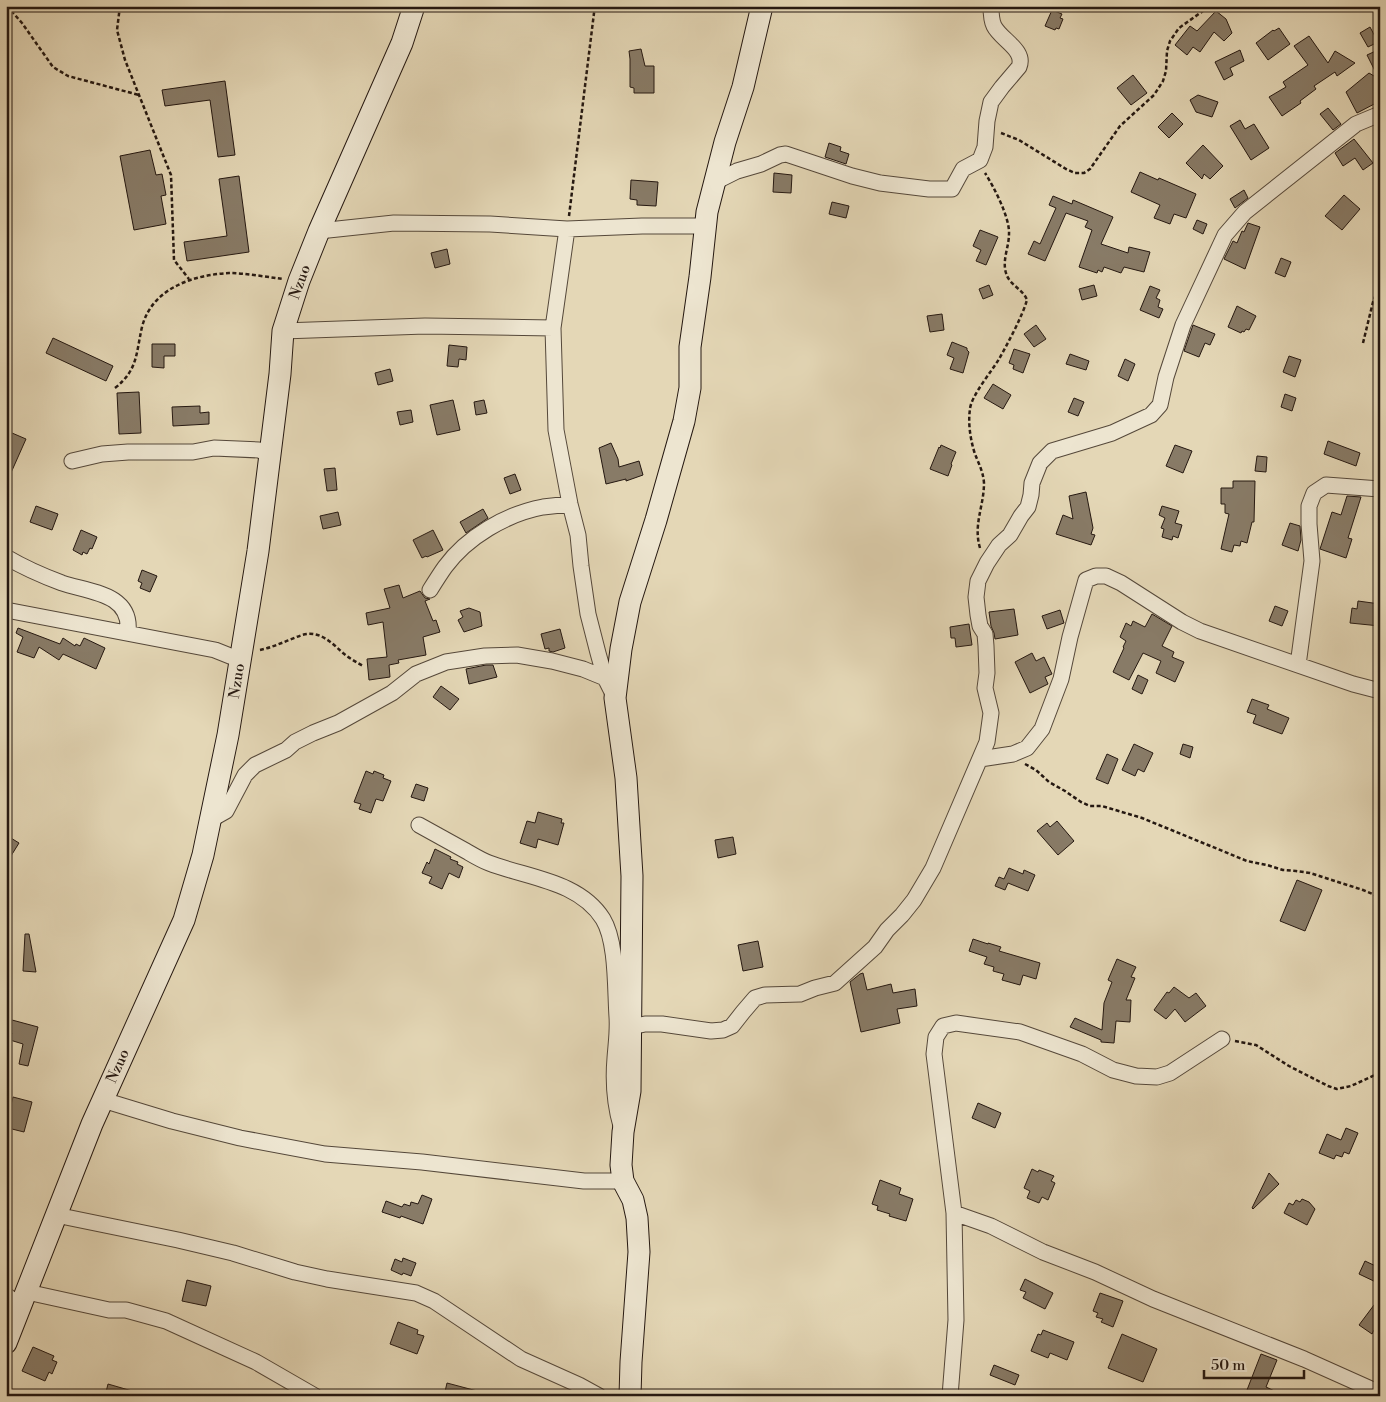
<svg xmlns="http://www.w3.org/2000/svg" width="1386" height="1402" viewBox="0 0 1386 1402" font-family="'Libre Bodoni',serif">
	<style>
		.building { fill: #887b67; stroke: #251811 }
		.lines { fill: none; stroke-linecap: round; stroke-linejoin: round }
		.street-casing { stroke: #55483a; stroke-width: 17 }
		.secondary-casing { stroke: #251811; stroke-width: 23 }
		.path { stroke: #251811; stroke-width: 2.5; stroke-dasharray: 4 2.5; stroke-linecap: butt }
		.street { stroke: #ede5d0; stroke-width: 15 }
		.secondary { stroke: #ede5d0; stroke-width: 21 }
		.labels { text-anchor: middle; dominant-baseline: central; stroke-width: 4.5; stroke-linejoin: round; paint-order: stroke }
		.street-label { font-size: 15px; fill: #251811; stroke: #ede5d0 }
	</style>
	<rect width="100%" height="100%" fill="#e4d7b6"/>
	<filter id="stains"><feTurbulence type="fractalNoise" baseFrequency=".004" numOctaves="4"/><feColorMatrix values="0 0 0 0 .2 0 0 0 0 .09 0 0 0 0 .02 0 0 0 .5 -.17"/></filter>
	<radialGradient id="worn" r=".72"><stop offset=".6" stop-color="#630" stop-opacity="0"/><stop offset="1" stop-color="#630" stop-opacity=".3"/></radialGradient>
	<path class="building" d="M1052 10 1062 14 1060 18 1063 19 1059 29 1056 28 1055 30 1045 26Z
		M1216 11 1226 19 1232 33 1224 41 1214 32 1200 52 1193 47 1187 55 1175 45 1190 26 1197 31Z
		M1370 27 1378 42 1368 47 1360 33Z
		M1279 28 1290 44 1268 60 1256 43 1273 30 1274 31Z
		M1309 36 1328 63 1335 51 1355 63 1337 76 1335 72 1314 86 1316 89 1300 101 1301 103 1282 116 1269 97 1286 87 1283 82 1308 65 1294 46Z
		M641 49 645 66H654V93H634V88L630 87V59L629 51Z
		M1380 49V101L1357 113 1346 92 1369 73 1379 79 1367 55Z
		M1240 50 1244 61 1230 68 1233 75 1224 80 1215 62Z
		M1133 75 1147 93 1131 105 1117 88Z
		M225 81 235 155 218 157 210 100 165 106 162 90Z
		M1198 95 1218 102 1212 117 1196 112 1190 100Z
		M1328 108 1341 124 1333 130 1320 114Z
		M1172 113 1183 124 1169 138 1158 127Z
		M1240 120 1245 129 1254 124 1269 148 1251 160 1230 126Z
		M1354 139 1373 163 1363 170 1355 158 1343 166 1335 153Z
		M829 143 841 147 840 151 849 154 846 164 825 157Z
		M1203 145 1223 166 1210 179 1204 174 1202 179 1186 163Z
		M150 150 156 175 162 174 166 195 161 196 166 224 134 230 120 156Z
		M1140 172 1158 180 1159 178 1196 194 1186 218 1174 214 1170 224 1154 218 1160 205 1131 192Z
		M774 173 792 175 791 193 773 192Z
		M239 176 249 252 187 261 184 242 227 236 219 179Z
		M631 180 658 182 656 206 637 205V200L630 199Z
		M1244 190 1248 198 1235 208 1230 199Z
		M1344 195 1360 209 1342 230 1325 216Z
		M1053 196 1072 204 1073 200 1113 217 1101 244 1128 253 1129 247 1150 252 1144 272 1124 267 1121 273 1104 267 1102 272 1098 270 1097 273 1079 267 1092 230 1085 227 1088 221 1066 213 1045 261 1028 254 1034 241 1040 244 1056 208 1049 205Z
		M832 202 849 206 846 218 829 214Z
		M1197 220 1207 224 1203 234 1193 229Z
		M1248 223 1260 227 1245 269 1224 259 1233 241 1237 243 1242 231 1244 232Z
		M980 230 998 237 986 265 976 261 981 250 973 246Z
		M447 249 450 264 435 268 431 253Z
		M1281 258 1291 262 1285 277 1275 273Z
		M989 285 993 295 983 299 979 289Z
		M1094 285 1097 296 1082 300 1079 289Z
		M1150 286 1160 290 1156 298 1160 300 1158 307 1163 309 1159 318 1140 310Z
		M1237 306 1256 316 1249 330 1246 329 1244 332 1242 331 1241 333 1228 327Z
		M942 314 944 330 930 332 927 316Z
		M1036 325 1046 339 1034 347 1024 334Z
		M1193 325 1215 334 1210 345 1205 343 1199 357 1184 351Z
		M53 338 113 366 106 381 46 353Z
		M952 342 967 348V350L969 352 963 373 950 369 954 358 947 355Z
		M152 344H175V356H164V368L152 367Z
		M449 345 467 347 466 360 459 359 458 367 447 366Z
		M1014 349 1030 354 1023 373 1013 369 1014 365 1009 363Z
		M1070 354 1089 361 1086 370 1066 364Z
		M1289 356 1301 360 1295 377 1283 372Z
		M1125 359 1135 364 1128 381 1118 376Z
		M390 369 393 381 378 385 375 373Z
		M993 384 1011 395 1003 409 984 398Z
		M139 392 141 433 119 434 117 393Z
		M1285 394 1296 398 1292 411 1281 407Z
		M1074 398 1084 402 1078 416 1068 412Z
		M453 400 460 430 437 435 430 405Z
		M484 400 487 413 476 415 474 402Z
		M200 406V413L209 412V424L173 426 172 407Z
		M411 410 413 422 400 425 397 412Z
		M12 433 26 439 6 484V447Z
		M1328 441 1360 453 1356 466 1324 454Z
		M611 443 618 459 619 467 639 461 643 475 626 481V479L606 484 599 448Z
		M941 445 956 452 951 464 952 465 948 476 930 469 939 447 940 448Z
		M1175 445 1192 451 1183 473 1166 466Z
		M1257 456 1267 457 1266 472 1255 471Z
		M335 468 337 490 327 491 324 469Z
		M515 474 521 490 510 494 504 478Z
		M1233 481H1255L1254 522H1252L1247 543 1241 541 1240 546 1234 545 1232 552 1221 549 1229 514 1225 513V504H1221V488H1233Z
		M1086 492 1093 528 1091 534 1095 535 1091 545 1056 534 1063 515 1073 519 1069 496Z
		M1347 496 1361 497 1348 538 1352 539 1346 558 1320 549 1332 512 1341 515Z
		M36 506 58 514 52 530 30 522Z
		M1162 506 1179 511 1175 523 1182 525 1178 538 1173 536 1172 540 1162 537 1164 529 1161 528 1165 518 1159 515Z
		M483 509 488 518 466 533 460 522Z
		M338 512 341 525 323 529 320 516Z
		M1290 523 1300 526 1301 540 1298 551 1282 545Z
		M81 530 97 537 92 549 90 548 87 554 83 552 82 555 73 550Z
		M433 530 443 550 427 557 426 556 422 558 413 540Z
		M142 570 157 576 150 592 140 588 142 583 138 581Z
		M399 585 403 598 420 591 425 598 430 599 425 601 433 621 436 620 440 632 423 637 426 655 398 660 399 663 389 665 390 677 369 680 367 659 387 657 383 622 368 625 366 613 390 608 384 589Z
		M1358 601 1380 604V626L1350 623 1352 608 1357 609Z
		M1275 606 1288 611 1282 626 1269 621Z
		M469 608 480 612 482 626 464 632 458 620 463 617 460 611Z
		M1014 609 1018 635 995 639 994 633 991 626 989 612Z
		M1060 610 1064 623 1047 629 1042 616Z
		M1152 614 1172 626 1162 646 1174 652 1172 657 1184 662 1175 682 1156 673 1161 661 1143 653 1129 680 1113 672 1124 648 1123 647 1126 641 1120 637 1126 623 1131 626 1133 621 1145 627Z
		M969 624 972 645 956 647 955 638H951L950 627Z
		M18 628 60 644 63 638 75 646 76 644 80 646 84 638 105 648 96 669 63 654 59 660 39 647 34 658 17 652 23 637 16 633Z
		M560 629 565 648 553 652 549 651V648L545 649 541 634Z
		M1032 653 1036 661 1044 657 1052 674 1045 677 1048 684 1030 693 1015 662Z
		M486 665H493L497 677 469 684 466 669Z
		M1138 675 1148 680 1142 694 1132 689Z
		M441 686 459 699 450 710 433 697Z
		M1252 699 1269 705 1267 709 1289 718 1282 734 1253 723 1256 715 1247 712Z
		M1134 744 1153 753 1144 772 1138 769 1135 776 1122 770Z
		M1183 744 1193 747 1190 758 1180 754Z
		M1107 754 1118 759 1108 784 1096 779Z
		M366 771 373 774 374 771 384 775 383 778 391 781 383 801 376 799 371 813 359 809 361 804 354 802Z
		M416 784 428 788 424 801 411 797Z
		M538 812 562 819 561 823H564L558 845 538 839 536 848 520 843 527 821 535 823Z
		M1057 821 1074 841 1058 855 1037 831 1047 823 1050 827Z
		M6 835 19 843 6 864Z
		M733 837 736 854 718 858 715 840Z
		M435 849 451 857 450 859 458 862 457 864 463 867 459 878 449 873 442 889 429 883 432 877 422 873 427 862 429 864Z
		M1009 868 1023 874 1024 870 1035 875 1028 891 1008 883 1005 890 995 886 999 877 1004 879Z
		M1297 880 1322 890 1305 931 1280 921Z
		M25 934H29L36 972 23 971Z
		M973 939 988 944V943L1001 947 999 951 1040 963 1036 979 1023 975 1020 985 1002 980 1004 974 993 971 994 967 984 964 987 957 969 951Z
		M758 941 763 967 743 971 738 945Z
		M1117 959 1136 967 1131 977 1135 978 1126 1000H1131L1130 1022 1116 1021 1114 1043 1101 1042V1040L1070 1027 1075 1018 1102 1030 1104 1003 1112 982 1108 980Z
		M863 973 867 990 891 984 893 993 915 989 917 1006 897 1009 900 1023 861 1032 850 982 860 974Z
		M1174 987 1189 998 1196 993 1206 1006 1185 1022 1175 1009 1166 1019 1154 1010 1167 992 1169 993Z
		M12 1020 38 1027 28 1066 19 1064 23 1044 10 1040 12 1033 8 1032Z
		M13 1097 32 1102 24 1132 8 1128 9 1124 6 1123V1112L9 1113Z
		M978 1103 1001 1113 995 1128 972 1118Z
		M1346 1128 1358 1133 1349 1154 1344 1152 1342 1157 1336 1155 1334 1159 1319 1153 1327 1134 1341 1140Z
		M1032 1169 1038 1172 1039 1170 1054 1176 1051 1181 1055 1183 1048 1200 1042 1197 1039 1203 1027 1198 1030 1191 1024 1188Z
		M1269 1173 1279 1184 1253 1209 1252 1208Z
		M880 1180 901 1188 899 1194 913 1199 906 1221 889 1216 890 1214 877 1210 878 1206 872 1204Z
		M422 1195 432 1199 423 1224 401 1216 400 1218 382 1212 386 1201 402 1207 404 1204 410 1206 411 1202 418 1204Z
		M1302 1199 1309 1202 1315 1209 1307 1225 1284 1213 1289 1203 1293 1205 1296 1200 1300 1202Z
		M403 1258 416 1263 411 1276 403 1273 402 1275 391 1270 395 1259 402 1262Z
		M1365 1261 1380 1268V1284L1359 1274Z
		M1025 1279 1053 1293 1045 1309 1023 1298 1026 1292 1020 1290Z
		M187 1280 211 1286 206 1306 182 1301Z
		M1100 1293 1123 1301 1113 1327 1101 1322 1103 1319 1096 1317 1098 1313 1093 1311Z
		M1380 1297V1333L1374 1330 1372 1334 1359 1325Z
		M398 1322 418 1330 417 1334 424 1336 417 1354 390 1344Z
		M1043 1330 1074 1342 1067 1360 1050 1353 1048 1358 1031 1351 1038 1334 1041 1335Z
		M1122 1334 1157 1349 1143 1382 1108 1368Z
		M33 1347 54 1356 52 1360 57 1362 52 1374 49 1372 45 1381 22 1371Z
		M1261 1354 1277 1360 1266 1387 1285 1396H1261L1247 1390Z
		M994 1365 1019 1375 1015 1385 990 1375Z
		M447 1383 481 1392V1396H444Z
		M108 1384 139 1393V1396H105Z"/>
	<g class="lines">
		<g class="street-casing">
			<path id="street" d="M715 182 737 171 761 164 780 155 786 154 852 176 880 183 929 189H952L963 169 980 160 985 147 987 121 991 102 1002 87 1019 67C1026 50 1001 40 994 26 991 20 991 13 991 6
				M567 229 553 328 556 430 570 504 578 535 581 566 588 614 598 653 605 678 615 698
				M319 231 394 223 490 224 567 229 642 226H705
				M283 331 425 326 553 328
				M72 461 102 454 128 452H193L214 448 259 450 270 455
				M6 557C23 567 43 576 62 583 89 592 132 593 128 632
				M430 590C435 582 440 574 445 567 467 537 506 514 543 507 552 506 561 505 570 504
				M6 610 215 650 240 660
				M1298 665 1312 561 1309 524V506L1314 493 1326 485 1380 489
				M980 759 1013 754 1027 748 1042 729 1061 679 1070 637 1086 580 1096 576H1106L1121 583 1182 622 1200 631 1353 684 1380 691
				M210 820 226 811 245 775 255 765 286 750 295 742 313 733 338 723 392 693 416 674 446 662 485 656 517 655 552 661 583 669 605 678
				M419 825C435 834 450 842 466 851 473 855 481 860 489 863 528 878 579 881 603 919 617 942 615 989 617 1017 618 1031 616 1044 615 1058 613 1081 615 1105 621 1126
				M631 1027 645 1024H662L711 1031 723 1030 732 1026 743 1012 755 998 765 995 800 994 815 988 835 983 875 947 887 930 902 915 914 900 933 868 987 742 991 713 985 688 987 673 986 646 985 634 980 626 978 615 976 597 978 581 987 563 999 545 1010 535 1021 516 1028 507 1031 495 1032 483 1040 463 1052 451 1112 433 1151 415 1160 405 1166 377 1183 325 1225 235 1245 212 1356 124 1380 114
				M103 1100 172 1121 240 1138 325 1154 422 1162 584 1181H623
				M954 1213 991 1226 1043 1252 1095 1272 1153 1299 1304 1359 1380 1393
				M56 1215 178 1240 233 1253 295 1272 327 1279 416 1293 434 1301 521 1359 579 1385 599 1396
				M27 1292 109 1310H126L166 1321 256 1362 315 1396
				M6 1295 21 1306
				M950 1396 956 1320 954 1213 934 1054 936 1037 943 1026 956 1023 1020 1032 1082 1054 1113 1070 1136 1076 1157 1077 1170 1073 1222 1039"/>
		</g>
		<g class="secondary-casing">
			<path id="secondary" d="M6 1343 92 1124 184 920 203 855 228 735 258 551 280 374 283 331 299 281 319 231 402 43 414 6
				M630 1396 631 1362 639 1252 637 1218 633 1200 623 1181 621 1165 623 1132 630 1091 632 876 626 778 615 698 621 649 630 602 656 520 684 421 690 388V347L700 277 707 212 725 142 743 87 762 6"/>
		</g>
		<path class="path" d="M7 6 22 23 53 67 68 76 139 95
			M120 6 117 30 125 60 171 175 174 260 189 279
			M1001 133 1019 140 1066 169 1075 173H1084L1090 169 1120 126 1154 95 1163 81 1166 71 1167 51 1170 41 1179 28 1210 6
			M569 216 594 13 596 6
			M1363 343 1373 302 1380 284
			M115 388C138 370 136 353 142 327 152 288 193 275 229 273 246 273 266 277 283 279
			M980 548C973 525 984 506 984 483 983 470 978 463 974 451 970 437 968 422 970 409 971 396 992 371 999 359 1008 343 1022 317 1027 300 1023 289 1009 285 1006 273 1002 260 1009 247 1009 234 1010 218 994 187 985 173
			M260 650C274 647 288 640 302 635 319 630 331 642 343 653 349 658 356 662 363 666
			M1025 764 1036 770 1049 782 1065 791 1081 802 1090 806H1102L1142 818 1247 861 1267 865 1283 870 1296 871 1310 873 1363 890 1380 897
			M1235 1041 1256 1045 1289 1066 1328 1086 1337 1089 1351 1086 1375 1075 1380 1076"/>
		<use href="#street" class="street"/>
		<use href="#secondary" class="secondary"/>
	</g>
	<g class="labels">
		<g class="street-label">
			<text transform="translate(300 282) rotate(-70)">Nzuo</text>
			<text transform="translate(237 681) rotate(-81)">Nzuo</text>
			<text transform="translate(118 1066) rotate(-66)">Nzuo</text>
		</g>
	</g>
	<rect width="1386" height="1402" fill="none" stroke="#e4d7b6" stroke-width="25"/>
	<rect x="8" y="8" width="1371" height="1387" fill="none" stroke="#251811" stroke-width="2.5"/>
	<rect x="12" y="12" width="1361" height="1377" fill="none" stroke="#251811"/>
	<path d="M1204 1370v8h100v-8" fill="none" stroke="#251811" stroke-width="2.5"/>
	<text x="1211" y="1370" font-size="15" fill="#251811" stroke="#ede5d0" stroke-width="4" paint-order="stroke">50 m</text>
	<rect width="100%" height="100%" filter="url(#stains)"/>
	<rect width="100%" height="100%" fill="url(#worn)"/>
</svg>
